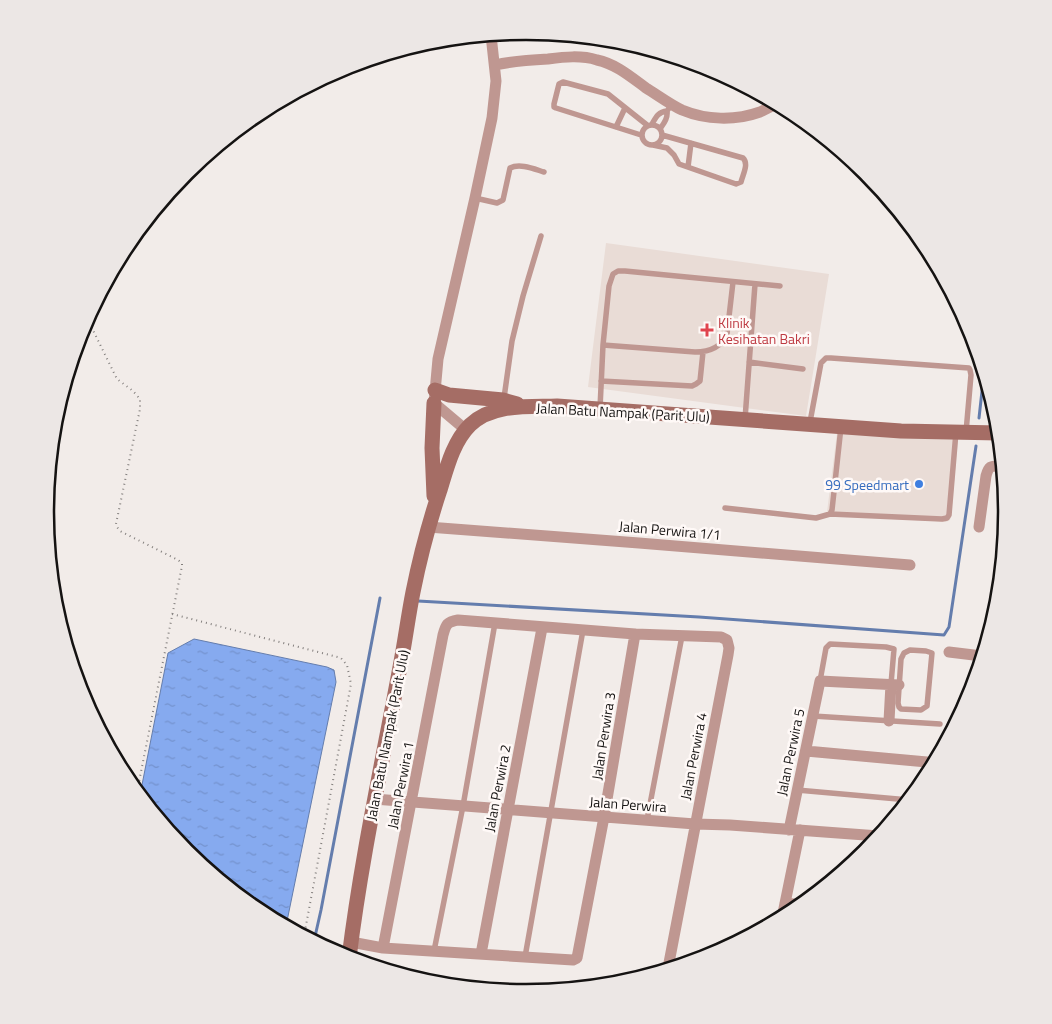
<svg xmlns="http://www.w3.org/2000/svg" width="1052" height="1024" viewBox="0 0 1052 1024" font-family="'Titillium Web',sans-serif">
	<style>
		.built { fill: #e9dcd6 }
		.water { fill: url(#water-ripples); stroke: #647dad }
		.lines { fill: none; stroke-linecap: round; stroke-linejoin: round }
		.stream { stroke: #647dad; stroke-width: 3 }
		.path { stroke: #837f7d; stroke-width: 2; stroke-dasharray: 1 4; stroke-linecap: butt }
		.lane { stroke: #bf9791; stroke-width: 5.5 }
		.street { stroke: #bf9791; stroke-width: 11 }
		.secondary { stroke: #a56d65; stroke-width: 15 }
		.health-dot { fill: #e0444e; stroke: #fff9f7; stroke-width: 2 }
		.shop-dot { fill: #3f7fe0; stroke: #fff9f7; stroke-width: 2 }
		.labels { text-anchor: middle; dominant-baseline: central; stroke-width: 5; stroke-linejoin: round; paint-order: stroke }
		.health-label { font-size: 14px; fill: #be3a42; stroke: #fff9f7; text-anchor: start }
		.street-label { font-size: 14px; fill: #151312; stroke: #fff9f7 }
		.shop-label { font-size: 14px; fill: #366cbe; stroke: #fff9f7; text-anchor: end }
		.rim { fill: none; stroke: #151312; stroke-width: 2.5 }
	</style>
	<defs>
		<pattern id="water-ripples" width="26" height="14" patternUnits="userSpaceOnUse" patternTransform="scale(1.25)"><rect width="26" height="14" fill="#86aaef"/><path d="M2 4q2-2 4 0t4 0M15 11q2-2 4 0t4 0" fill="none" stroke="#7391cc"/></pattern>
	</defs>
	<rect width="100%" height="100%" fill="#f2ece9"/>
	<path class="built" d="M606 243 829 274 806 416 588 387Z
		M837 433 958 439 951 516 950 520 946 522 935 521 831 516 827 512Z"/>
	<path class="water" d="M194 639 327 667 334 670 336 682 286 926 259 912 186 852 140 795 168 653Z"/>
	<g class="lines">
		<path class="stream" d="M979 418 984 373
			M418 601 699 617 944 635 949 627 976 446
			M314 941 321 910 380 598"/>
		<path class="path" d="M87 318 117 379 133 391 140 399V409L116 524 117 527 120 531 178 560 182 563V566L137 792
			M172 614 341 658 347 665 351 684 304 936"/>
		<path class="lane" d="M652 124C656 117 658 112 667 111L672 104
			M642 135a10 10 0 1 1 20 0a10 10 0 1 1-20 0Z
			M616 127 625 108
			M660 129C664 123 668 118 667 111
			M641 135 556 108 554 107V104L559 84 563 82 608 94 647 125
			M653 145 667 148 674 155 679 164 736 184 741 182C743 174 749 164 743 158L662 135
			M688 167 691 143
			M475 198 497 203 503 200 510 168C520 163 534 169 544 172
			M603 345 695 352C709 352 721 348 727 334L733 282
			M749 362 803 369
			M601 381 692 386 696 384 700 381 703 352
			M504 398 512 341 523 296 541 236
			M600 408 603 345 609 286 613 274 618 271H625L780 286
			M745 419 755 284
			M810 422 821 363 826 358H831L969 368 970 370 971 375 966 432
			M725 508 816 518 830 514 832 510 841 427
			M830 514 942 519 947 518 949 515 956 432
			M910 650 926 651 932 653 927 706 921 710 901 709 899 707 898 703 901 659 904 653Z
			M820 681 826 648 830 644 886 647 894 649 891 684
			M813 716 940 724
			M797 790 909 800
			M647 820 682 636
			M864 854 867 835
			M434 951 463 806 495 623
			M525 957 583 630"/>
		<path class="street" d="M495 65C513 61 530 60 548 59 564 57 581 55 597 60 616 64 631 77 646 88 656 94 671 105 682 110 706 120 735 121 760 112 765 110 771 106 777 104
			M466 430 434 403 438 359 475 198 492 118 496 81 491 35
			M428 527 639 543 910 565
			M979 527 986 476C989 465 991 466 1002 466
			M949 652 982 656
			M889 721 891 684
			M806 751 927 762
			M374 799 695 824 730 825 879 836
			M789 830 820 681 899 685
			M785 903 802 905
			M782 918 800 830
			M351 942 383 948 573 960 577 958 604 817 635 634
			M383 948 443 635C446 624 447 622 458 620L635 634 721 637 727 640 729 648 728 655 668 968
			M481 954 542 628"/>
		<path class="secondary" d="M435 390 449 395 503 400 517 404
			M434 403 432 448 434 496
			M349 958C361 860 382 764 400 667 405 642 408 617 413 592 420 557 429 523 440 490 447 467 453 442 470 425 492 403 529 407 557 406L901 431 999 433"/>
	</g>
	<path class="health-dot" d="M704.5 322.5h5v5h5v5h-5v5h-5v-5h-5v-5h5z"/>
	<circle class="shop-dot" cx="919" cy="484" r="5"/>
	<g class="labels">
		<g class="health-label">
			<text x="718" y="322">Klinik<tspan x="718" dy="16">Kesihatan Bakri</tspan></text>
		</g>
		<g class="street-label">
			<text transform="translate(623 412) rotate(3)">Jalan Batu Nampak (Parit Ulu)</text>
			<text transform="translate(670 530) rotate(5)">Jalan Perwira 1/1</text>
			<text transform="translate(387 735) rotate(-79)">Jalan Batu Nampak (Parit Ulu)</text>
			<text transform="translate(603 736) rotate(-81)">Jalan Perwira 3</text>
			<text transform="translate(790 752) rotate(-78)">Jalan Perwira 5</text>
			<text transform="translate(693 756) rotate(-79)">Jalan Perwira 4</text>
			<text transform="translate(400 785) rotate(-79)">Jalan Perwira 1</text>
			<text transform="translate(497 788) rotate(-79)">Jalan Perwira 2</text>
			<text transform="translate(628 804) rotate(4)">Jalan Perwira</text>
		</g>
		<g class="shop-label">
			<text x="909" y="484">99 Speedmart</text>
		</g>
	</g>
	<path d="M0 0H1052V1024H0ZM54 512a472 472 0 1 1 944 0a472 472 0 1 1-944 0Z" fill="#ece7e5" fill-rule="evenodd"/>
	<path class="rim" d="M54 512a472 472 0 1 1 944 0a472 472 0 1 1-944 0Z"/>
</svg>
